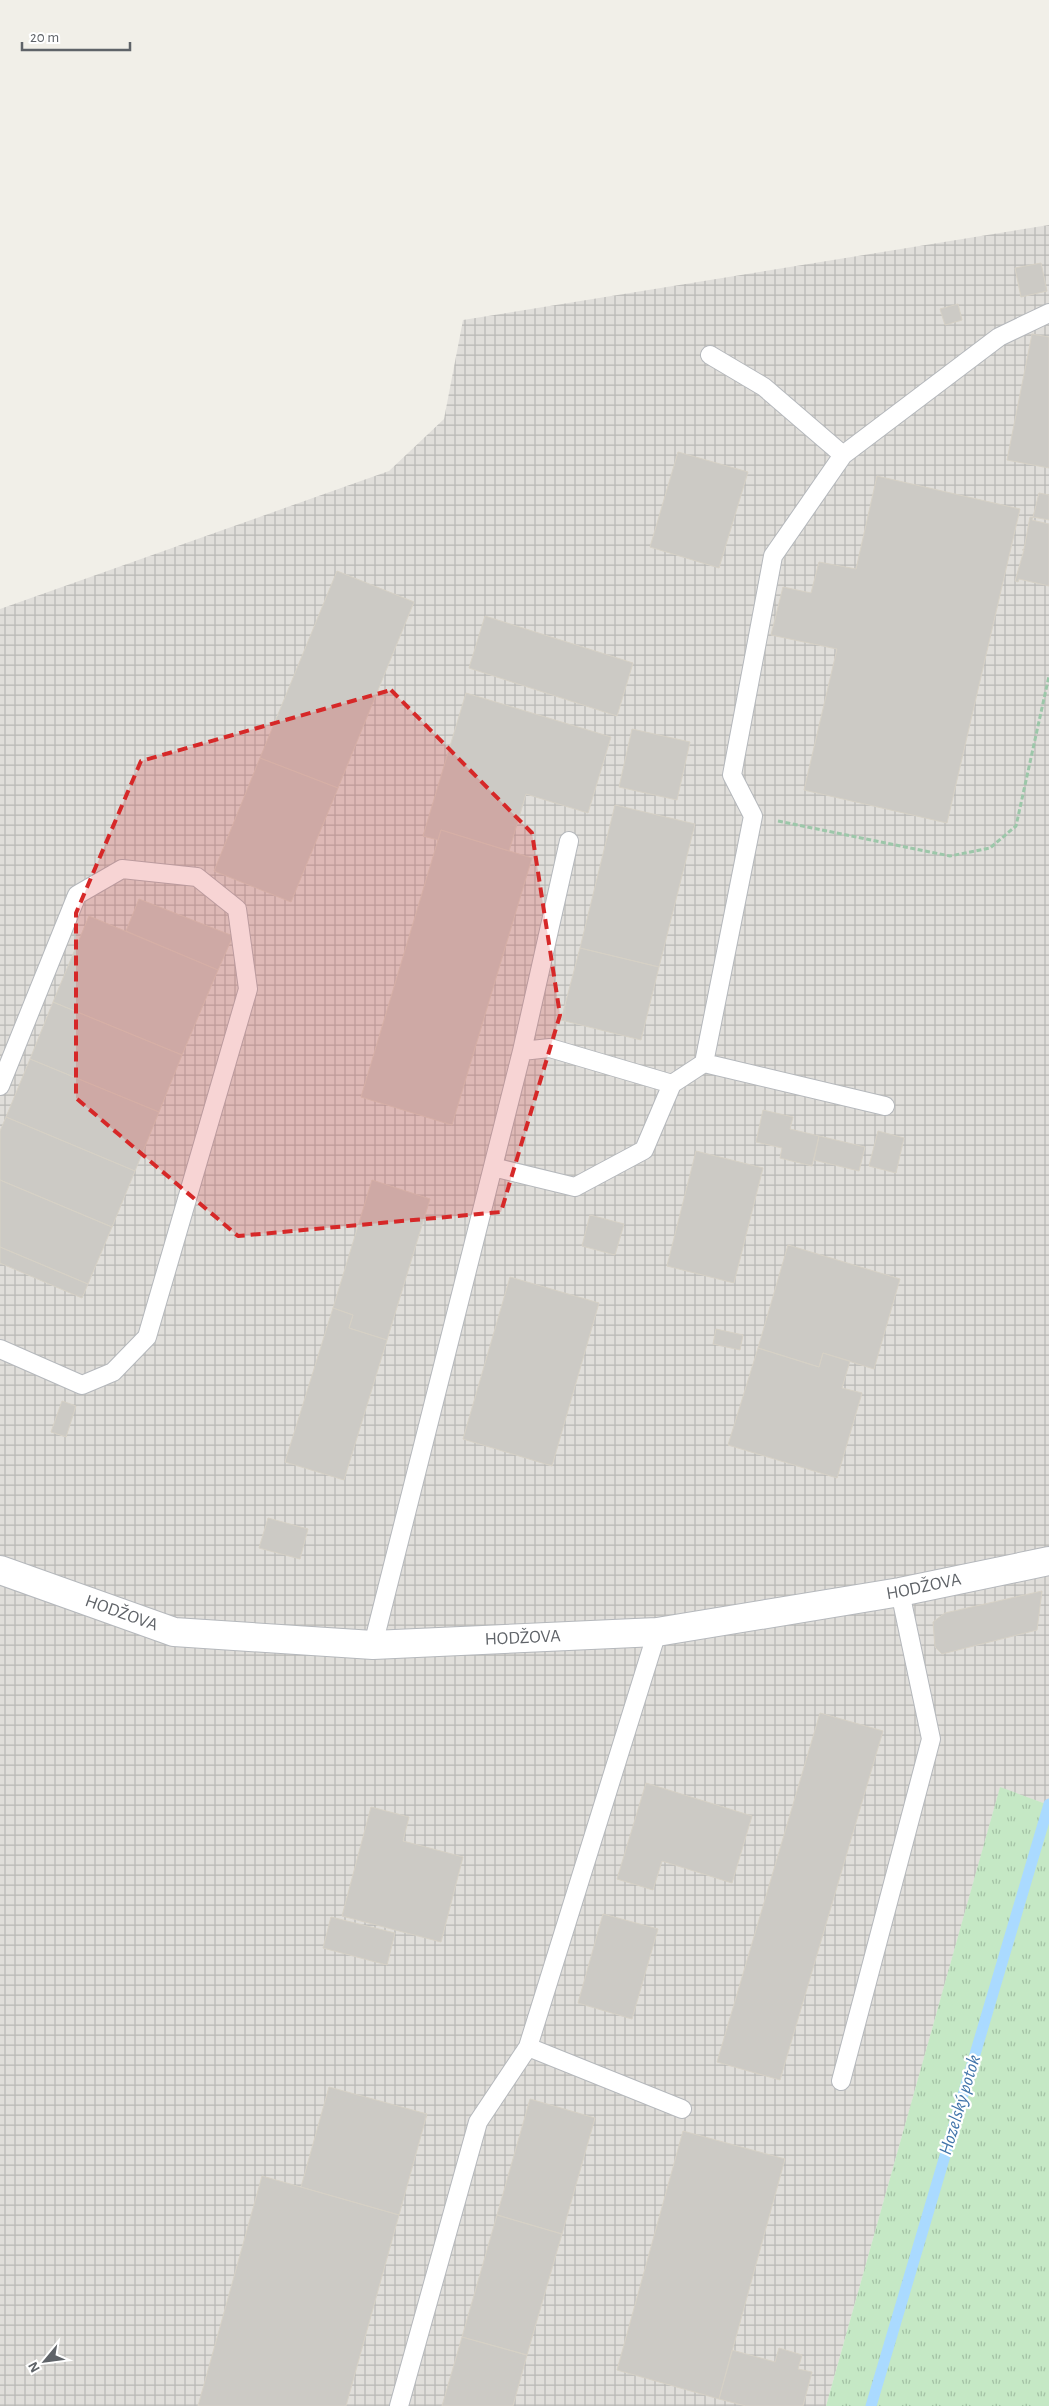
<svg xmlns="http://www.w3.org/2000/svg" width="1049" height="2406" viewBox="0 0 1049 2406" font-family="'Alegreya Sans',sans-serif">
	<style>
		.industrial { fill: url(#industrial-grid) }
		.grass { fill: url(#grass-tufts) }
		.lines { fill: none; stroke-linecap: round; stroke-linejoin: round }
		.stream { stroke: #aadaff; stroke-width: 11 }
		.building { fill: #cccac5; stroke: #d6d1c6 }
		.lane-casing { stroke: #b5b8bc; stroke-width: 20 }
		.street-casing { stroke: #b5b8bc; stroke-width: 30 }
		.path { stroke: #9cc7a9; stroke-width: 3; stroke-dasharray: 5 2.5; stroke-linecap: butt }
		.lane { stroke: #fff; stroke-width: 18 }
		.street { stroke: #fff; stroke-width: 28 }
		.marked { fill: #d62828; fill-opacity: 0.2; stroke: #d62828; stroke-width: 4; stroke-dasharray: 10 6; stroke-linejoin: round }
		.labels { text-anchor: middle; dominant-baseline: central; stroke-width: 4.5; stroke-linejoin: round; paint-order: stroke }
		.street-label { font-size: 18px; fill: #5f6368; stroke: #fff }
		.water-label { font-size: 19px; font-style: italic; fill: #4174aa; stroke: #fff }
	</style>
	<defs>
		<pattern id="industrial-grid" width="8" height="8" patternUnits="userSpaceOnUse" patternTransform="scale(1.25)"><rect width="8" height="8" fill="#e0deda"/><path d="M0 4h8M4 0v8" fill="none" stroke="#b9b8b5"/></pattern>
		<pattern id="grass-tufts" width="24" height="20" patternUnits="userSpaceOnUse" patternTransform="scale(1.25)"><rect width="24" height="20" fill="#c5e8c5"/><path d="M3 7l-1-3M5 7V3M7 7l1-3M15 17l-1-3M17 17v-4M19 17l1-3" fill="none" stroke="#a3c0a4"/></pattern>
	</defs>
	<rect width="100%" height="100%" fill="#f1efe8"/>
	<path class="industrial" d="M1049 225V1805L1000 1788 826 2406H0V609L389 471 444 419 463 320Z"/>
	<path class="grass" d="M1000 1787 1049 1805V2406H826Z"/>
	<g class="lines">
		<path class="stream" d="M871 2406 1049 1804"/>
	</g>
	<path class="building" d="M1041 263 1047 291 1021 297 1015 268Z
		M958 304 962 320 945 325 940 309Z
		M1032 334 1049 337V468L1007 460Z
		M678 452 748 472 719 568 650 547Z
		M877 476 1020 509 947 823 804 790 837 649 771 635 783 587 811 593 819 562 856 569Z
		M1039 493 1049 495V520L1033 517Z
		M1030 517H1033L1032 520 1049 524V586L1019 579 1018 582 1015 581 1024 550H1022L1024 549Z
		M337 571 414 602 338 788 260 758Z
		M485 616 633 663 617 716 469 668Z
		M466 693 611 737 588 813 526 794 509 851 441 830 438 840 423 836Z
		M632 729 690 742 677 800 619 787Z
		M260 758 338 788 291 902 214 871Z
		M615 805 695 824 659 967 580 948Z
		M441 830 532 858 452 1125 361 1097Z
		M139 899 233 936 218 970 126 931Z
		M89 916 218 970 182 1055 53 1002Z
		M580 948 659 967 641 1040 561 1020Z
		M53 1002 182 1055 159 1112 30 1059Z
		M30 1059 159 1112 135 1171 6 1117Z
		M763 1110 793 1117 790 1129 819 1136 812 1166 780 1158 782 1148 756 1142Z
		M6 1117 135 1171 112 1227 0 1180V1131Z
		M878 1131 904 1138 896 1173 869 1166Z
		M819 1136 865 1147 859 1171 814 1160Z
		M696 1151 763 1168 734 1283 667 1266Z
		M0 1180 112 1227 88 1284 0 1247Z
		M372 1180 430 1199 387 1340 349 1328 353 1315 333 1308Z
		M590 1215 624 1224 615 1255 582 1246Z
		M788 1245 900 1279 874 1369 823 1353 819 1367 758 1348Z
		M0 1247 88 1284 82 1298 0 1263Z
		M510 1277 599 1303 552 1466 463 1439Z
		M333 1308 353 1315 349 1328 387 1340 344 1480 285 1462Z
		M716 1329 743 1335 740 1350 713 1344Z
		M758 1348 819 1367 823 1353 850 1361 842 1388 862 1393 837 1478 728 1445Z
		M62 1401 76 1406 66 1437 51 1432Z
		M268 1518 308 1529 300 1559 259 1548Z
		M1042 1591 1037 1630 942 1654 935 1647 933 1622 945 1613Z
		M820 1713 883 1731 780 2080 717 2062Z
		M646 1783 752 1816 732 1883 662 1861 653 1890 617 1879Z
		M371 1807 409 1817 403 1841 463 1857 441 1942 342 1916Z
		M603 1914 658 1929 632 2019 578 2003Z
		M331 1917 395 1933 387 1965 323 1948Z
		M329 2087 427 2114 399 2215 301 2187Z
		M530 2099 595 2118 562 2234 497 2215Z
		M683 2131 785 2159 719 2399 617 2370Z
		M262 2176 399 2215 346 2406H198Z
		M497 2215 562 2234 527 2355 462 2337Z
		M462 2337 527 2355 513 2406H442Z
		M779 2348 802 2355 798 2369 812 2372 803 2406H746L719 2399 732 2350 775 2362Z"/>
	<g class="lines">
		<g class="lane-casing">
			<path id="lane" d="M710 355 764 387 843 455
				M522 1051 569 841
				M704 1063 885 1106
				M672 1084 704 1063 753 816 732 775 773 556 843 455 999 337 1049 313
				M0 1086 77 895 122 869 197 877 237 909 248 989 147 1337 113 1372 82 1385 0 1349
				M373 1645 522 1051 550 1048 672 1084 644 1150 575 1187 493 1167
				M528 2047 682 2109
				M841 2081 931 1739 900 1592
				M399 2406 478 2122 528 2047 657 1632"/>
		</g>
		<g class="street-casing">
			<g id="street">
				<path id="s1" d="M0 1570 174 1632 373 1645 657 1632 900 1592 1049 1561"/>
			</g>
		</g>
		<path class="path" d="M778 821 950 856 990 848 1016 826 1049 676"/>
		<use href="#lane" class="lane"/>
		<use href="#street" class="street"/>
	</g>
	<path class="marked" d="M391 690 532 833 560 1015 501 1212 238 1236 76 1098V913L141 761Z"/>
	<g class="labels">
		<g class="street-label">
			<text stroke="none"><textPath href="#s1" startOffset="939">HODŽOVA</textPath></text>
			<text stroke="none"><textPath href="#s1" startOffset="129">HODŽOVA</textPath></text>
			<text stroke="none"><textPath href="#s1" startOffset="534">HODŽOVA</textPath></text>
		</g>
		<g class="water-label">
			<text transform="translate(960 2105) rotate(-73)">Hozelský potok</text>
		</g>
	</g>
	<g transform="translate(45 2361) rotate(241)" stroke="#ffffff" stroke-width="4" paint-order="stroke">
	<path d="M0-4L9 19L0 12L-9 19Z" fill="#5f6368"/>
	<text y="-8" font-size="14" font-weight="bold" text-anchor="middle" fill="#5f6368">N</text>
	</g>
	<path d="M22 42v8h108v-8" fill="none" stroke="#5f6368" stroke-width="2.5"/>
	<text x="30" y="42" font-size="15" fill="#5f6368" stroke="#ffffff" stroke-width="4" paint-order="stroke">20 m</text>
</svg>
